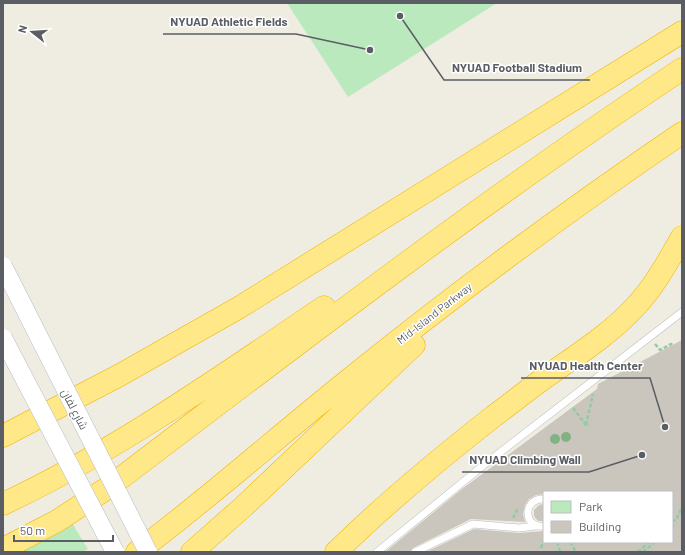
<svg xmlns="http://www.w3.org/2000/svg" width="685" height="555" viewBox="0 0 685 555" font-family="Barlow,Cairo,sans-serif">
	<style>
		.green { fill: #bbe9be }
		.building { fill: #cac6be }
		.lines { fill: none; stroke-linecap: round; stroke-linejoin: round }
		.service-casing { stroke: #b9bcc2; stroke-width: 8 }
		.motorway-casing { stroke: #f0b400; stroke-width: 23 }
		.path { stroke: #93caa6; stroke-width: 2.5; stroke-dasharray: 4 2; stroke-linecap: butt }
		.service { stroke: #fff; stroke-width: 7 }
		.motorway { stroke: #ffe888; stroke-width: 22 }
		.tertiary-bridge-casing { stroke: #b9bcc2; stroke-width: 19; stroke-linecap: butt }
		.tertiary-bridge { stroke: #fff; stroke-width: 18 }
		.tree { fill: #83b282 }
		.labels { text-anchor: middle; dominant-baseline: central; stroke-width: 3; stroke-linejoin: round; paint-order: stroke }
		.street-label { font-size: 11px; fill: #5a5e64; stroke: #fff }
		.leader { fill: none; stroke: #5a5e64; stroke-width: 1.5 }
		.callout-dot { fill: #5a5e64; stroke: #fff; stroke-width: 1.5 }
		.callout-label { font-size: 12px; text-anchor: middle; font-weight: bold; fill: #5a5e64; stroke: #fff; stroke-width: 3; stroke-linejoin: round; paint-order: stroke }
	</style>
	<rect width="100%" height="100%" fill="#efece1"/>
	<path class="green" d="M287 3H497L348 97Z
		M67 515 88 549 83 552H3Z"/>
	<path class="building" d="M682 340V552H426L474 529 519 533 544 531V542H672V492H544V494L536 495 529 499 525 505 523 514 525 522 471 519 413 548 410 552H385L462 489 597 389 598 384Z
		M544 504V521H538L534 516V510L539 505Z"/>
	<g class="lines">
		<g class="service-casing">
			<path id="service" d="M544 499C522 498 523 529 544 526
				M377 552 485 464 682 312
				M415 552 473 524 519 528 536 526"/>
		</g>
		<g class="motorway-casing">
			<path id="motorway" d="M3 436 120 375 240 307 682 32
				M3 504C116 451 220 377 324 307
				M3 549 57 521 109 487C297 344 485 200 682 69
				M137 552C209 498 276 438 346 382 456 293 566 212 682 133
				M192 552 243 507 414 345
				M336 552C386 503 439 459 494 416 513 402 531 387 550 374 580 353 610 334 635 307 655 286 668 261 682 237"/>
		</g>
		<path class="path" d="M655 344 660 350 671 344 672 345
			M573 408 586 425 589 426
			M586 425 593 394
			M513 518 518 508
			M672 522 677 518 682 507
			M672 527 674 525
			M557 542 560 552
			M570 542 576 552
			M541 548 544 539
			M638 552 649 542
			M643 552 655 542"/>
		<use href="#service" class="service"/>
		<use href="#motorway" class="motorway"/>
		<g class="tertiary-bridge-casing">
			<path id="tertiary-bridge" d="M3 266 148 552
				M3 338 115 552"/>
		</g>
		<use href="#tertiary-bridge" class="tertiary-bridge"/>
	</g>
	<g class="tree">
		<circle cx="566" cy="437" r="5"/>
		<circle cx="555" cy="439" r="5"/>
	</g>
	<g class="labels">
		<g class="street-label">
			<text transform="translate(434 313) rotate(-38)">Mid-Island Parkway</text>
			<text transform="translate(75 409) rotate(63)">شارع لفان</text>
		</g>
	</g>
	<path class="leader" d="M370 50L296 34H163M400 16L444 80H590M665 427L650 378H521M642 455L589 472H462"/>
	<g class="callout-dot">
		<circle cx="370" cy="50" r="4"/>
		<circle cx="400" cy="16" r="4"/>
		<circle cx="665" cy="427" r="4"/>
		<circle cx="642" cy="455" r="4"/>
	</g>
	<g class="callout-label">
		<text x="229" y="26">NYUAD Athletic Fields</text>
		<text x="517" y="72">NYUAD Football Stadium</text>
		<text x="586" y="370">NYUAD Health Center</text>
		<text x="525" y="464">NYUAD Climbing Wall</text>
	</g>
	<rect width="685" height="555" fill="none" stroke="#5a5e64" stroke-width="8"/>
	<rect x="543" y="491" width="130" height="52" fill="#ffffff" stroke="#bdbfc1"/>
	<rect x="551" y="501" width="20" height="12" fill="#bbe9be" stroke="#bdbfc1"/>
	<text x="579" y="511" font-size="12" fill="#5a5e64">Park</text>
	<rect x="551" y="521" width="20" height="12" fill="#cac6be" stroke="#bdbfc1"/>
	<text x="579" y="531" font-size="12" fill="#5a5e64">Building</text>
	<g transform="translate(32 32) rotate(287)" stroke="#ffffff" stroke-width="3" paint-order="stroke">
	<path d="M0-3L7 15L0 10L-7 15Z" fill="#5a5e64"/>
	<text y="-6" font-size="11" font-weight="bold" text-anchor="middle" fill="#5a5e64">N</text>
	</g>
	<path d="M14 535v6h99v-6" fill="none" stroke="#5a5e64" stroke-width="2"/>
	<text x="20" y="535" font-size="12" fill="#5a5e64" stroke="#ffffff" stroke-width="3" paint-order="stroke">50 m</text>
</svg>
